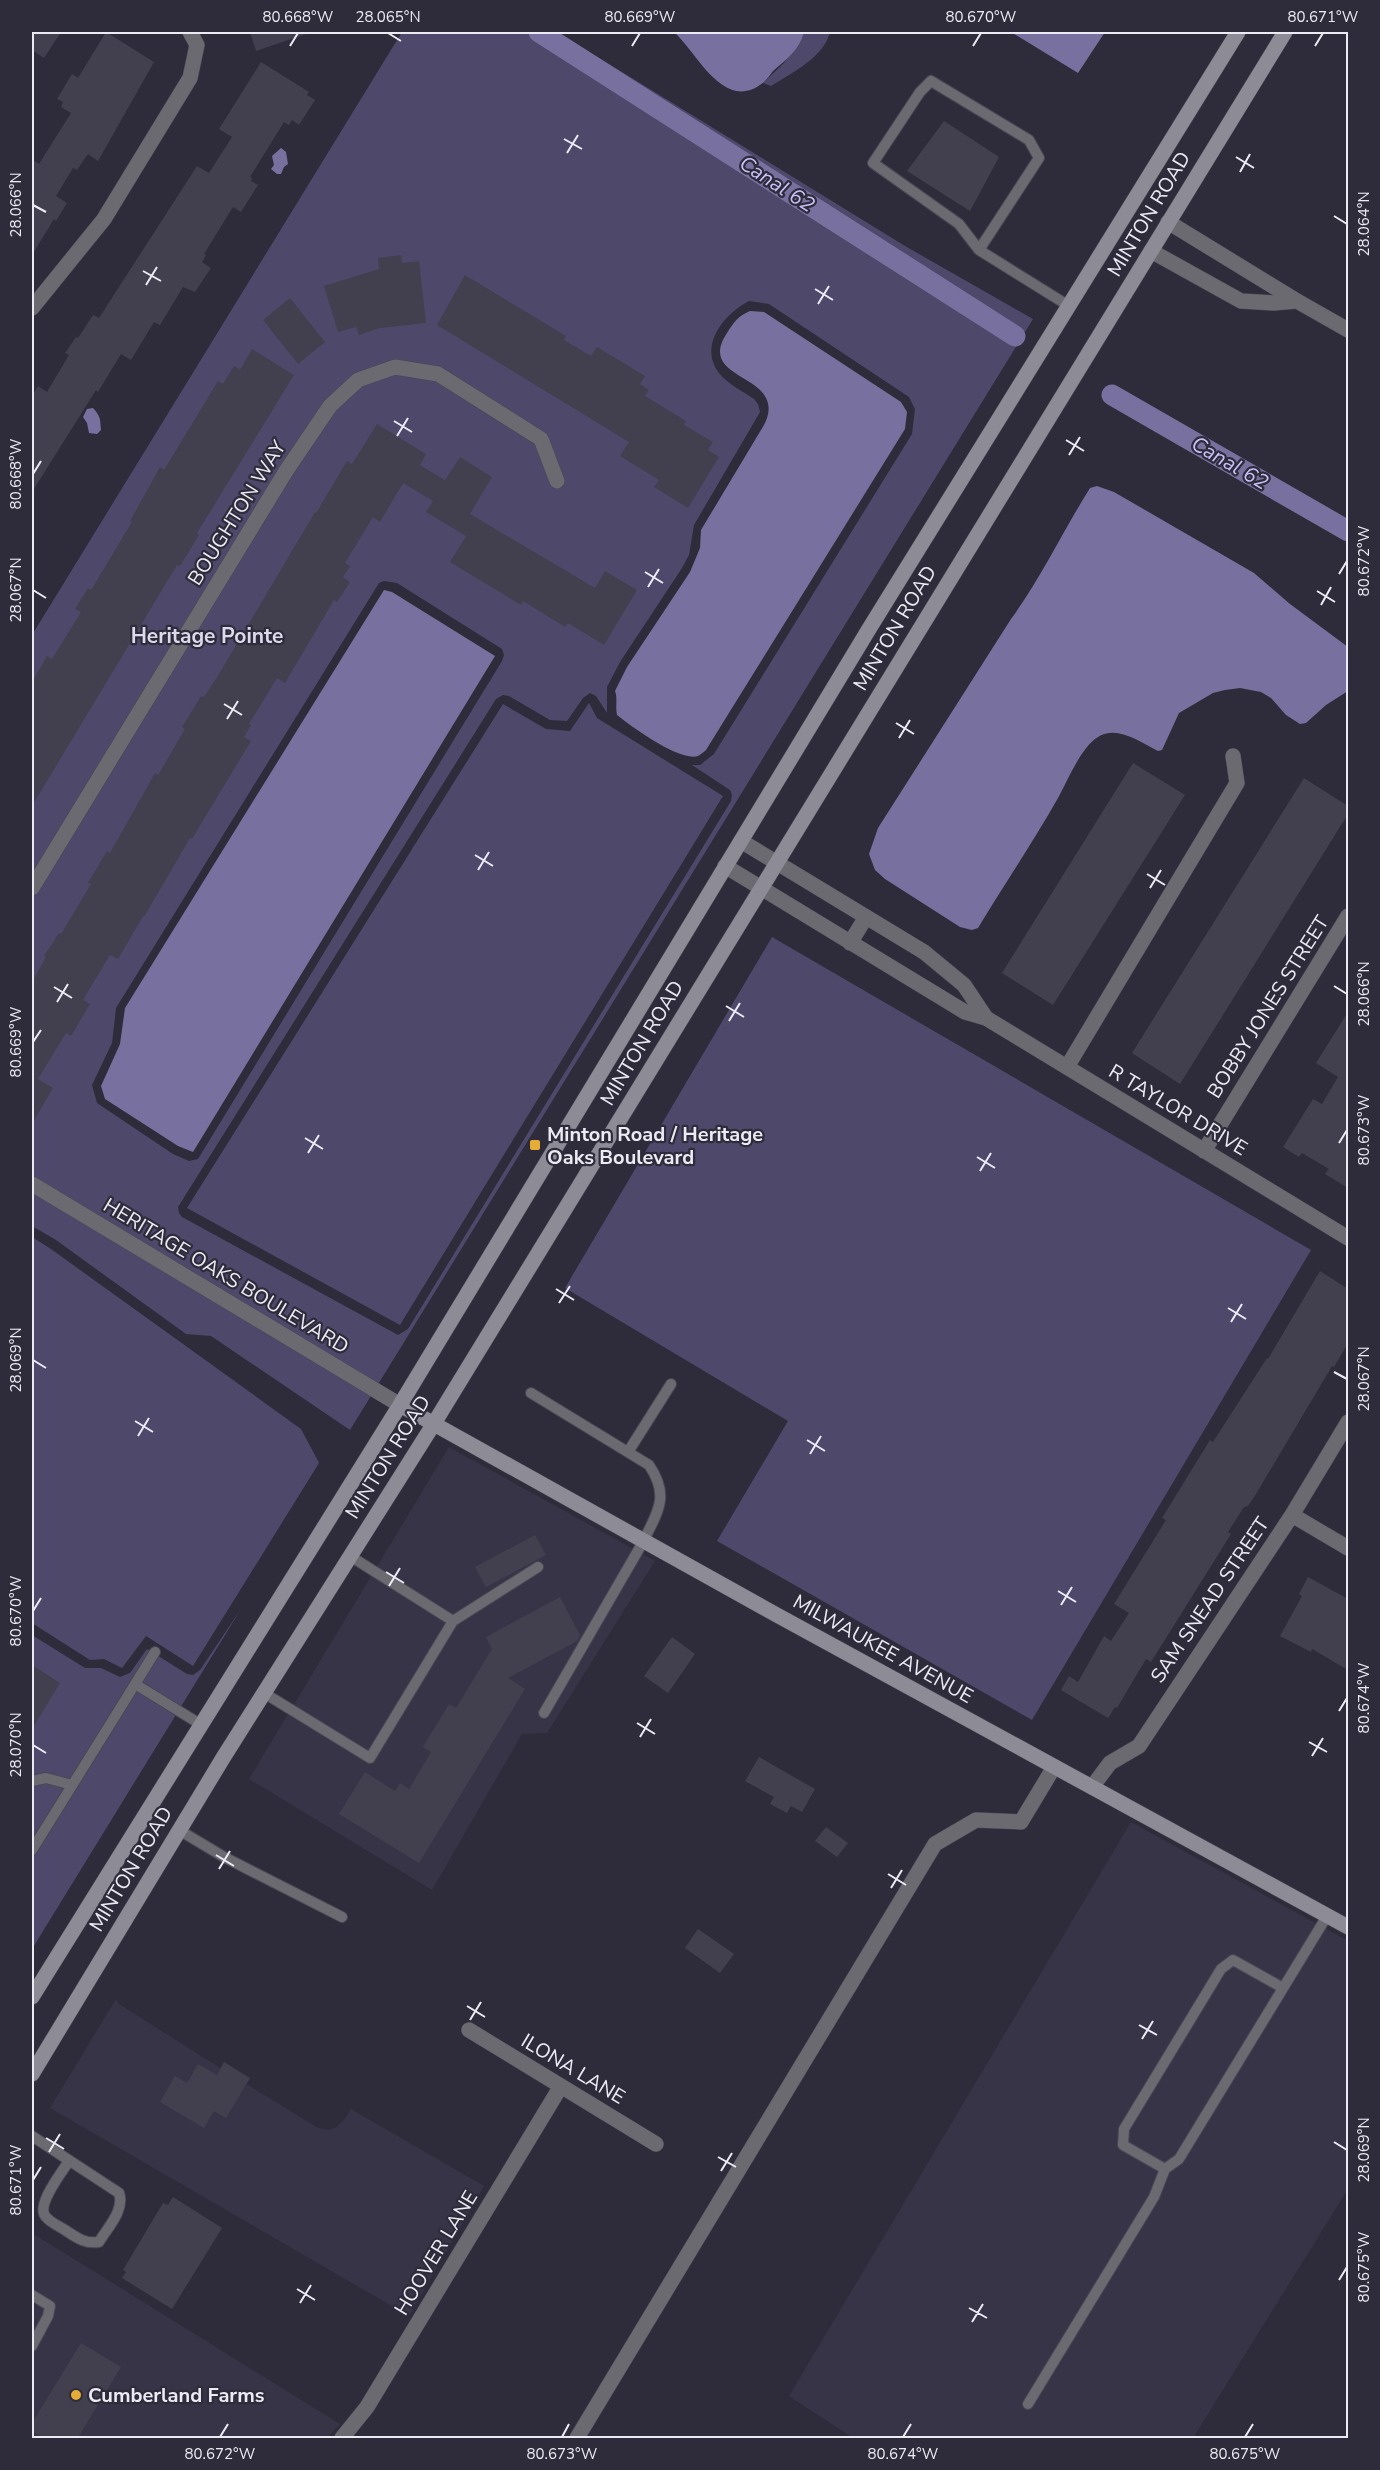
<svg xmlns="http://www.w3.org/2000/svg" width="1380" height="2470" viewBox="0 0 1380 2470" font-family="'Nunito Sans',sans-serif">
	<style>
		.built { fill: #373448 }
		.green { fill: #4e486b; fill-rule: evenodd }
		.water { fill: #78709e }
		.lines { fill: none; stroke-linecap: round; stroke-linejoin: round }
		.canal { stroke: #78709e; stroke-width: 21 }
		.building { fill: #42404f }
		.lane-casing { stroke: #494754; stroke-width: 12 }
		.street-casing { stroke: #494754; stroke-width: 16 }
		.secondary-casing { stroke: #494754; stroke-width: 16 }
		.lane { stroke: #6b6a71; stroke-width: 10 }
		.street { stroke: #6b6a71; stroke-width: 15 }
		.secondary { stroke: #8d8b96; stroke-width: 15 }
		.ticks { fill: none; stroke: #ecebf4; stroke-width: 2 }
		.poi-dot { fill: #e5ad35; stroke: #2e2c3a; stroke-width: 2 }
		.labels { text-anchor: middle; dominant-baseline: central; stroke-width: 4.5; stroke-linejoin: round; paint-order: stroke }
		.street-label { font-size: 20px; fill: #ecebf4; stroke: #2e2c3a }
		.poi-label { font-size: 20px; font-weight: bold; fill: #ecebf4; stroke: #2e2c3a; text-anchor: start }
		.water-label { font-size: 21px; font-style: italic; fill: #c9c0fa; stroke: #2e2c3a }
		.neighbourhood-label { font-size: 21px; font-weight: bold; fill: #dbd9eb; stroke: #2e2c3a }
		.neatline { fill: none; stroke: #ecebf4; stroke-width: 2 }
		.ticks-label { font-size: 15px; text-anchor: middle; fill: #ecebf4 }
	</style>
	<rect width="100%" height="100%" fill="#2e2c3a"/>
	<path class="built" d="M449 1447 655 1561 547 1733 522 1734 432 1890 249 1779Z
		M1131 1822 1348 1941V2189L1193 2438H853L789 2396Z
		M116 1999 119 2004 220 2068 318 2128 328 2130 335 2128 344 2120 351 2109 484 2186 409 2316 50 2108Z
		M32 2233 340 2424 327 2438H32Z"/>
	<path class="green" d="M402 32H557L905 246 1033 319 350 1430 211 1336 186 1334 56 1240 32 1226V635ZM749 301 769 304 909 397 915 409 912 434 714 754 700 765H692L730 790 732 795 731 801 408 1329 398 1335 182 1217 179 1213 178 1207 496 699 503 695 509 696 550 720 567 721 583 698 590 693 596 696 607 713V687L620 662 682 568 689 555 694 525 760 412 758 404 754 399C742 391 728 384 719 373 698 346 724 314 749 301ZM384 581 397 583 502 649 504 655 502 661 198 1159 189 1161 173 1154 97 1103 92 1085 112 1043 116 1008 379 583Z
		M804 32H830C824 57 792 73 771 86L763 83 784 63Z
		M589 703 597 718 723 796 400 1325 187 1208 503 704 546 729 570 731Z
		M772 937 1311 1250 1032 1720 717 1541 788 1421 565 1288Z
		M32 1237 51 1249 301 1429 319 1463 193 1666 146 1636 122 1668 104 1659 90 1660 32 1623Z
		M241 1609 32 1949V1635L85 1668H101L120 1677 130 1673 147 1649 187 1674 193 1675 200 1670Z"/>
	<path class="water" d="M674 32H804C800 49 786 60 773 71 770 75 767 79 764 82 724 115 697 52 674 32Z
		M1011 32H1105L1078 73Z
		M281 148 286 152 288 164 284 167 281 174H277L271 169 274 165 272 156Z
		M750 311 764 312 901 402 907 412 905 429 706 750C704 752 701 754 698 756 680 762 632 727 617 715 615 706 618 699 615 691L627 667 690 572 700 548 701 530 764 425C768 417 771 408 766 398 755 374 701 372 727 333 734 322 738 316 750 311Z
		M93 408C101 417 100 419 101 430L97 434 89 433 87 423 83 417 87 409Z
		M1097 486 1114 492 1254 573 1290 604 1348 647V691L1326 705 1306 723 1300 724 1286 715 1271 698 1261 692 1240 688 1225 690 1213 693 1179 713 1162 750 1158 751C1140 742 1117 725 1098 737 1081 747 1067 782 1058 798 1033 842 1004 885 978 928L972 930 960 927 885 879 875 870 869 854 878 828 1011 619C1041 578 1063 531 1090 488Z
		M384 590 392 592 495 656 193 1152 178 1146 105 1099 101 1086 120 1044 125 1008Z"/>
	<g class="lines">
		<path class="canal" d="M539 32 1015 336
			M1112 395 1348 531"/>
	</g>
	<path class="building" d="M32 32H61L44 58 32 50Z
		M106 32 154 62 98 161 88 154 77 170 73 168 56 196 67 203 56 221 54 219 32 255V159L39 164 71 113 61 107 63 102 57 99 72 74 78 78Z
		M250 32H305L306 34 256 51Z
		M261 62 309 92 307 95 315 100 299 125 292 120 289 125 284 122 250 177 252 178 251 181 258 185 241 212 233 207 204 254 206 255 202 262 211 268 195 292 183 287 160 325 154 322 131 360 121 354 98 392 96 390 32 492V396L38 386 47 392 69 355 65 353 76 337 78 338 93 315 99 318 197 166 209 173 232 137 219 129Z
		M944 121 999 157 970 211 907 171Z
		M401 255 402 263 419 261 426 323 380 328 359 335 356 327 338 332 324 286 379 269 378 258Z
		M465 275 566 336 564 340 591 356 597 347 645 376 640 384 649 390 645 396 686 421 684 425 713 442 708 450 719 457 688 508 654 487 659 480 620 456 629 442 437 325Z
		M290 298 325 342 298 364 263 320Z
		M252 349 294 375 197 533 199 535 180 566 177 565 32 806V682L47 656 52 659 81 612 75 609 88 588 91 590 132 522 130 521 160 467 164 470 218 381 223 384 234 366 240 370Z
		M377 424 426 454 420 465 445 480 460 457 492 477 470 514 595 588 605 571 637 590 604 645 568 623 565 627 523 601 521 605 450 562 466 536 426 512 433 501 403 483 380 522 373 517 345 563 350 566 343 577 350 582 337 602 334 600 285 683 277 678 249 724 251 725 244 737 251 741 192 839 190 838 144 917 143 916 118 959 110 955 83 1000 90 1004 71 1036 66 1033 38 1079 53 1088 32 1124V982L46 957 44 956 59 933 61 934 91 884 88 883 107 851 110 853 155 773 158 775 185 729 182 727 201 696 204 697 219 674 315 512 316 513 347 461 352 464Z
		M1133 763 1185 795 1053 1005 1002 973Z
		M1304 778 1348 806V814L1180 1084 1132 1053Z
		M1348 1012V1188L1325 1174 1329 1169 1302 1153 1299 1157 1283 1147 1313 1099 1322 1104 1338 1077 1316 1063Z
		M1320 1271 1348 1289V1343L1334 1367 1332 1366 1256 1494 1248 1506 1244 1507 1228 1532 1231 1534 1151 1662 1146 1659 1117 1708 1115 1707 1108 1718 1061 1690 1069 1676 1078 1682 1104 1636 1111 1641 1129 1613 1114 1604 1166 1520 1162 1518 1210 1440 1213 1442 1267 1358 1268 1359Z
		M535 1535 546 1555 486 1587 475 1567Z
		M1308 1577 1348 1599V1670L1312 1649 1311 1652 1280 1636 1302 1596 1299 1594Z
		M560 1597 580 1635 577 1641 508 1678 525 1689 419 1863 339 1814 365 1772 395 1791 400 1783 409 1789 431 1752 423 1747 449 1704 456 1708 492 1649 486 1637Z
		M672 1637 695 1654 668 1693 644 1676Z
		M32 1665 60 1683 32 1729Z
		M759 1757 815 1789 802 1812 791 1806 787 1813 770 1804 774 1797 745 1781Z
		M826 1827 848 1843 837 1857 815 1841Z
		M698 1929 734 1954 720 1973 685 1948Z
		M224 2062 250 2078 226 2118 214 2111 204 2128 160 2102 175 2076 187 2083 198 2064 217 2075Z
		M173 2197 222 2228 172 2309 122 2278 126 2272 123 2270 163 2203 168 2205Z
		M81 2343 121 2367 77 2439H44L32 2431V2423Z"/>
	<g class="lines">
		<g class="lane-casing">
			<path id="lane" d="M979 250 959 224 873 163 920 92 931 81 1029 140 1039 158 979 250 1069 306
				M531 1393 649 1465C670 1496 658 1511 643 1542L544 1713
				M628 1452 671 1384
				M453 1621 538 1567
				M135 1684 200 1724
				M264 1693 370 1758 453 1621 350 1556
				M32 1781 46 1778 72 1785
				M179 1830 224 1857 342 1917
				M32 1850 155 1652
				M1283 1988 1233 1960 1221 1969 1124 2129 1123 2145 1165 2169 1179 2159 1327 1916
				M32 2136 119 2193C125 2210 108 2227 99 2242 85 2244 77 2238 65 2230 59 2226 51 2223 46 2217 35 2206 62 2172 69 2161
				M32 2295 50 2306 48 2316 32 2346
				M1028 2404 1154 2197 1165 2169"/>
		</g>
		<g class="street-casing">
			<path id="street" d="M1168 222 1297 301 1348 330
				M1151 251 1241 301 1274 303 1297 301
				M32 308 104 219 190 78 197 45 190 32
				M741 841 924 952 964 985 986 1018
				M725 866 965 1012 986 1018 1348 1238
				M32 888 286 471 330 406 358 380 395 367 438 374 541 439 557 481
				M850 943 866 917
				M1067 1067 1237 783 1233 756
				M1204 1151 1348 916
				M32 1184 400 1405
				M1292 1515 1348 1548
				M1092 1787 1110 1763 1139 1746 1292 1515 1348 1422
				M469 2030 656 2144
				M342 2438 367 2407 561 2086
				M577 2438 935 1844 976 1820 1021 1822 1054 1767"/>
		</g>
		<g class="secondary-casing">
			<path id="secondary" d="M400 1405 775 1614 1348 1927
				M32 1997 400 1405 869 629 1238 32
				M32 2074 223 1758 433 1425 1285 32"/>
		</g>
		<use href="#lane" class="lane"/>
		<use href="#street" class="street"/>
		<use href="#secondary" class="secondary"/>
	</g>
	<path class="ticks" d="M388 33 401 41M290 46 298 33M632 46 640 33M973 46 981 33M1315 46 1323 33M564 139 582 149M567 153 578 135M1236 157 1254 168M1240 172 1250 154M33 205 46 212M1334 216 1347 224M143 271 161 281M146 285 157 267M815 289 833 300M818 304 829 286M394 421 412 432M397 436 408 418M1066 440 1084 451M1069 455 1080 437M33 474 41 461M645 572 663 583M1339 574 1347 561M648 587 659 569M33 590 46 598M1317 591 1335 602M1321 605 1331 587M224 704 242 715M227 719 238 701M896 723 914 734M899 738 910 720M475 855 493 866M478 870 489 852M1147 874 1165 885M1150 888 1161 870M1334 986 1347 994M54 987 72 998M57 1002 68 984M726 1006 744 1017M729 1021 740 1003M33 1042 41 1030M305 1138 323 1149M1339 1143 1347 1130M308 1153 319 1135M977 1157 995 1168M980 1171 991 1153M556 1289 574 1300M559 1303 570 1286M1228 1308 1246 1319M1231 1322 1242 1304M33 1360 46 1368M1334 1372 1347 1379M135 1421 153 1432M138 1436 149 1418M807 1440 825 1451M810 1454 821 1436M386 1572 404 1583M389 1586 400 1568M1058 1591 1076 1602M1061 1605 1072 1587M33 1611 41 1598M1339 1711 1347 1698M637 1723 655 1734M640 1737 651 1719M1309 1742 1327 1752M33 1745 46 1753M1312 1756 1323 1738M216 1855 234 1866M219 1869 230 1851M888 1874 906 1885M891 1888 902 1870M467 2006 485 2017M470 2020 481 2002M1139 2025 1157 2035M1142 2039 1153 2021M46 2138 64 2149M1334 2142 1347 2150M49 2152 60 2134M718 2157 736 2167M721 2171 732 2153M33 2180 41 2167M1339 2280 1347 2267M297 2289 315 2300M300 2303 311 2285M969 2308 987 2318M972 2322 983 2304M220 2437 228 2424M562 2437 569 2424M903 2437 911 2424M1245 2437 1253 2424"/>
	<g class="poi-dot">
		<rect x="529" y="1139" width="12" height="12" rx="3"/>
		<circle cx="76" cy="2395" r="6"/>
	</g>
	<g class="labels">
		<g class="street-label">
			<text transform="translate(1149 214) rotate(-59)">MINTON ROAD</text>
			<text transform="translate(237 513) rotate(-58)">BOUGHTON WAY</text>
			<text transform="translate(895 628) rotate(-59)">MINTON ROAD</text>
			<text transform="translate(1268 1007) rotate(-58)">BOBBY JONES STREET</text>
			<text transform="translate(642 1043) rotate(-59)">MINTON ROAD</text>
			<text transform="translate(1178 1110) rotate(31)">R TAYLOR DRIVE</text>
			<text transform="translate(226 1276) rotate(31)">HERITAGE OAKS BOULEVARD</text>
			<text transform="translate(388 1457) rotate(-58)">MINTON ROAD</text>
			<text transform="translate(1210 1600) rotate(-56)">SAM SNEAD STREET</text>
			<text transform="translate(883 1649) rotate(29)">MILWAUKEE AVENUE</text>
			<text transform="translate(131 1869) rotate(-59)">MINTON ROAD</text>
			<text transform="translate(573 2069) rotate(31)">ILONA LANE</text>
			<text transform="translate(436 2253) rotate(-59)">HOOVER LANE</text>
		</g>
		<g class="poi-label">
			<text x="547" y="1134">Minton Road / Heritage<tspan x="547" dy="23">Oaks Boulevard</tspan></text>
			<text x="88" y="2395">Cumberland Farms</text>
		</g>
		<g class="water-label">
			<text transform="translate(777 184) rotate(33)">Canal 62</text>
			<text transform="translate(1230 463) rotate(30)">Canal 62</text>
		</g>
		<g class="neighbourhood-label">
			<text x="207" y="636">Heritage Pointe</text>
		</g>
	</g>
	<rect width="1380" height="2470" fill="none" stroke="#2e2c3a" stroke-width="66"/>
	<rect x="33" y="33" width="1314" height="2404" class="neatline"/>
	<g class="ticks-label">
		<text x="298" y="22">80.668°W</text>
		<text x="388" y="22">28.065°N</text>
		<text x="640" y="22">80.669°W</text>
		<text x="981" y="22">80.670°W</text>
		<text x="1323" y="22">80.671°W</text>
		<text transform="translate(16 205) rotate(-90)" y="5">28.066°N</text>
		<text transform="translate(1364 224) rotate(-90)" y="5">28.064°N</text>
		<text transform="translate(16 474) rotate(-90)" y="5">80.668°W</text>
		<text transform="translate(1364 561) rotate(-90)" y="5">80.672°W</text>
		<text transform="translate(16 590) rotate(-90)" y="5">28.067°N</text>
		<text transform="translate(1364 994) rotate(-90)" y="5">28.066°N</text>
		<text transform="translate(16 1042) rotate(-90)" y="5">80.669°W</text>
		<text transform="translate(1364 1130) rotate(-90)" y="5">80.673°W</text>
		<text transform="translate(16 1360) rotate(-90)" y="5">28.069°N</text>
		<text transform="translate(1364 1379) rotate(-90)" y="5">28.067°N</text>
		<text transform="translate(16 1611) rotate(-90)" y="5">80.670°W</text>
		<text transform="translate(1364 1698) rotate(-90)" y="5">80.674°W</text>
		<text transform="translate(16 1745) rotate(-90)" y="5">28.070°N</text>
		<text transform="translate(1364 2150) rotate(-90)" y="5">28.069°N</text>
		<text transform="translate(16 2180) rotate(-90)" y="5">80.671°W</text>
		<text transform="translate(1364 2267) rotate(-90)" y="5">80.675°W</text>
		<text x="220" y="2459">80.672°W</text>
		<text x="562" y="2459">80.673°W</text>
		<text x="903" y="2459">80.674°W</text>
		<text x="1245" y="2459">80.675°W</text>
	</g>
</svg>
